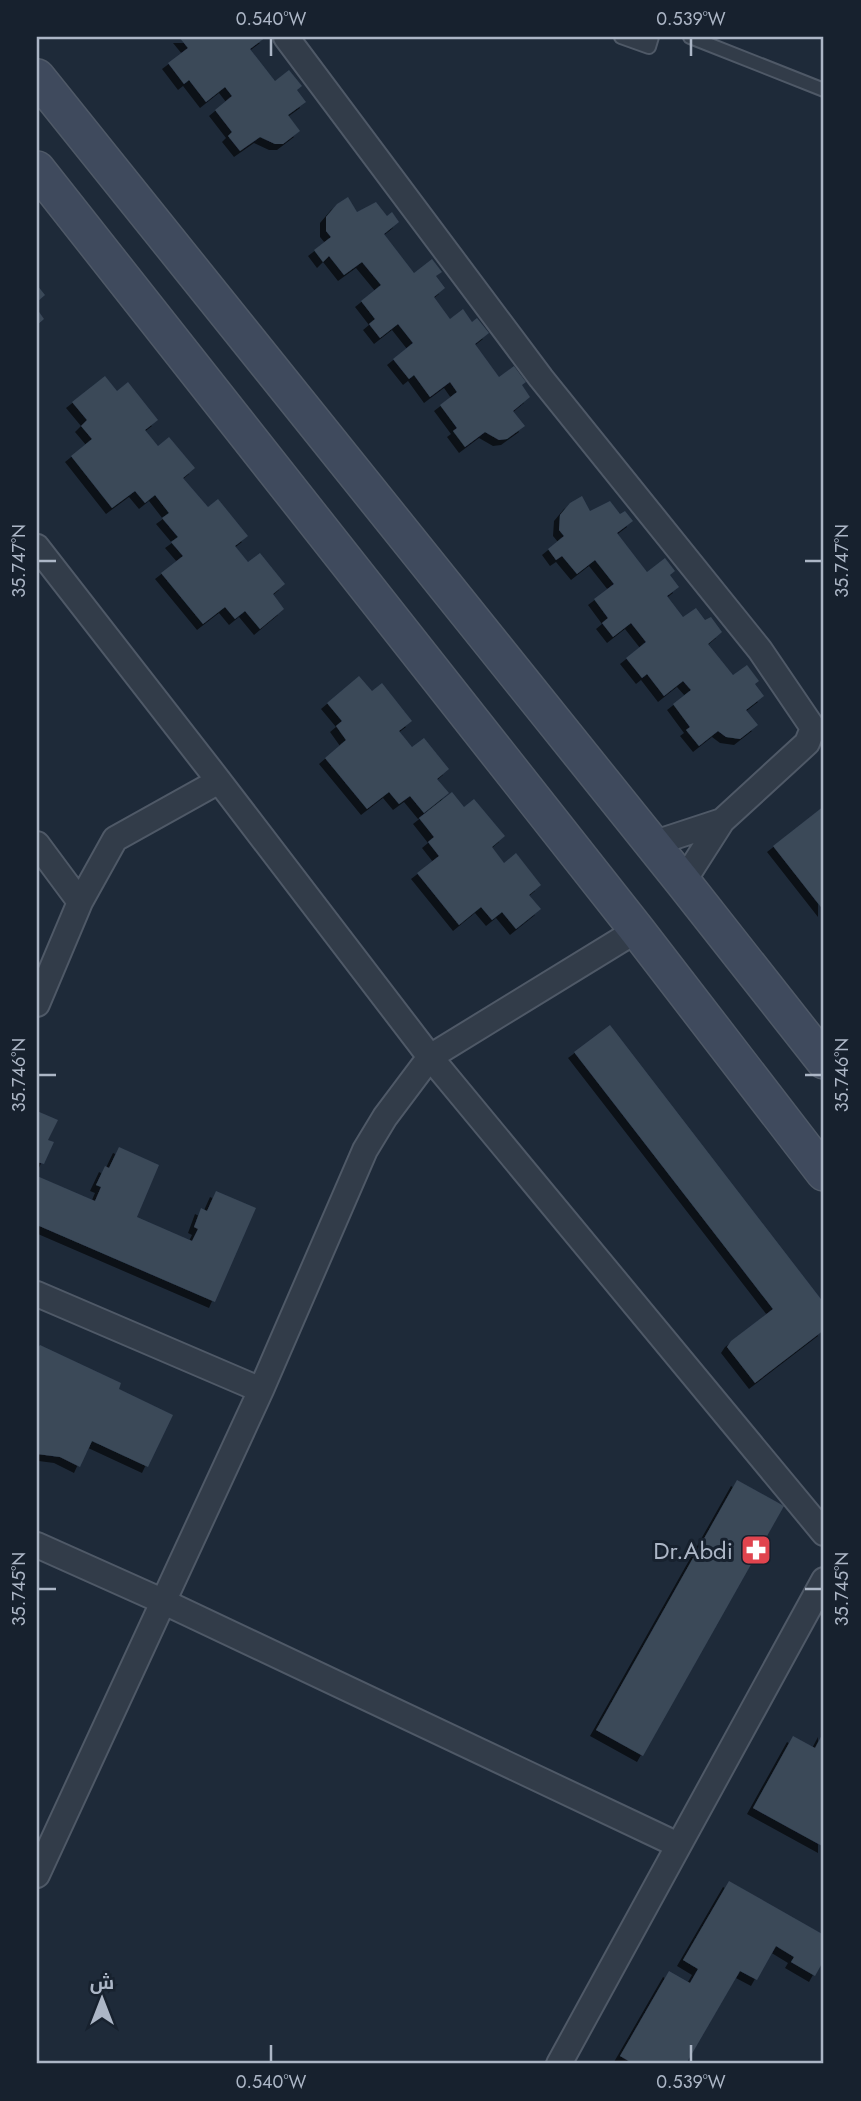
<svg xmlns="http://www.w3.org/2000/svg" width="861" height="2101" viewBox="0 0 861 2101" font-family="Jost,Cairo,sans-serif">
	<style>
		.building { fill: #3a4859; filter: url(#shadow) }
		.lines { fill: none; stroke-linecap: round; stroke-linejoin: round }
		.service-casing { stroke: #4f5967; stroke-width: 16 }
		.minor-casing { stroke: #4f5967; stroke-width: 28 }
		.secondary-casing { stroke: #4f5967; stroke-width: 38 }
		.service { stroke: #323c49; stroke-width: 12 }
		.minor { stroke: #323c49; stroke-width: 24 }
		.secondary { stroke: #3f4a5d; stroke-width: 35 }
		.ticks { fill: none; stroke: #acb6c6; stroke-width: 2.5 }
		.labels { text-anchor: middle; dominant-baseline: central; stroke-width: 6; stroke-linejoin: round; paint-order: stroke }
		.poi-label { font-size: 24px; fill: #acb6c6; stroke: #17212e; text-anchor: end }
		.neatline { fill: none; stroke: #acb6c6; stroke-width: 2.5 }
		.ticks-label { font-size: 18px; text-anchor: middle; fill: #acb6c6 }
	</style>
	<defs>
		<filter id="shadow"><feDropShadow dx="-6" dy="6" stdDeviation="0" flood-color="#0009"/></filter>
	</defs>
	<rect width="100%" height="100%" fill="#1e2a39"/>
	<path class="building" d="M179 37H266L250 49 275 81 289 70 302 86 297 90 306 102 288 115 300 131 283 144H275L260 137 240 151 228 136 232 132 215 110 232 96 225 87 206 102 189 80 184 84 168 63 188 48Z
		M348 197 357 212 376 202 387 216 392 212 399 222 384 234 414 273 432 259 442 272 436 276 445 288 434 297 450 319 463 309 472 322 477 318 489 333 475 344 499 377 514 366 526 382 522 385 530 397 513 411 525 426 507 439 499 440 485 432 465 447 453 431 457 428 440 405 457 392 450 382 430 397 414 375 409 379 393 359 413 343 398 324 380 338 369 324 375 319 361 301 381 285 362 262 344 275 329 256 323 262 314 250 331 237 326 231V217L337 204Z
		M37 285 45 295 37 302Z
		M37 309 44 319 37 325Z
		M105 376 117 391 128 382 158 420 145 430 158 446 169 437 195 468 183 478 208 507 218 499 248 536 235 546 248 562 260 553 285 584 273 594 284 609 260 629 245 611 235 619 225 607 203 624 161 573 183 556 171 542 178 537 162 518 169 513 155 495 145 503 135 491 112 508 71 456 92 439 81 426 87 420 72 402Z
		M582 496 590 511 610 501 620 514 625 511 633 521 617 533 647 572 665 558 675 571 670 575 679 587 667 596 683 617 696 608 705 620 711 617 722 632 708 644 733 675 747 665 759 681 755 684 764 696 746 710 758 725 740 739 726 737 718 731 699 746 686 730 690 727 673 704 691 690 683 681 664 696 647 674 642 678 626 658 646 642 631 623 613 637 602 623 608 618 594 599 614 584 595 560 577 574 562 556 556 560 548 549 564 536 559 530 560 515 570 503Z
		M359 676 372 691 382 683 412 721 399 731 412 747 424 738 449 769 437 779 449 793 424 813 410 796 399 804 389 792 367 809 325 758 346 740 336 726 342 721 327 703Z
		M452 792 464 807 474 799 505 836 492 847 504 863 516 853 541 885 529 895 541 909 516 929 502 912 492 920 481 907 459 925 417 873 439 856 428 842 434 837 419 818Z
		M824 806V911L773 846Z
		M610 1025 824 1303V1330L755 1383 727 1347 731 1341 773 1309 574 1052Z
		M37 1111 58 1120 48 1140 54 1142 44 1164 37 1162Z
		M119 1147 159 1165 137 1217 192 1241 198 1229 194 1227 201 1208 207 1211 216 1191 256 1208 215 1302 37 1225V1176L95 1201 101 1187 96 1185 105 1166 109 1168Z
		M40 1345 121 1383 119 1389 173 1415 148 1467 92 1441 80 1467 60 1457 37 1454V1349Z
		M737 1480 784 1506 643 1756 596 1730Z
		M824 1731V1847L753 1808 793 1736 815 1748Z
		M729 1881 824 1935V1960L815 1976 791 1962 794 1957 776 1946 757 1980 740 1971 686 2064H634L620 2056 669 1971 690 1983 698 1969 683 1960Z"/>
	<g class="lines">
		<g class="service-casing">
			<path id="service" d="M621 37 649 47 652 37
				M690 37 824 90"/>
		</g>
		<g class="minor-casing">
			<path id="minor" d="M286 37 541 378 760 650 813 728 807 743 722 821 683 882
				M37 547 219 781 430 1057 824 1533
				M37 844 80 902
				M652 844 722 821
				M37 1004 80 902 115 839 219 781
				M37 1294 261 1390
				M37 1545 162 1601 678 1845
				M37 1875 261 1390 365 1150 385 1117 430 1057 637 930
				M559 2064 824 1580"/>
		</g>
		<g class="secondary-casing">
			<path id="secondary" d="M37 77 683 882 824 1061
				M37 169 637 930 824 1173"/>
		</g>
		<use href="#service" class="service"/>
		<use href="#minor" class="minor"/>
		<use href="#secondary" class="secondary"/>
	</g>
	<path class="ticks" d="M271 38V56M691 38V56M38 561H56M805 561H822M38 1075H56M805 1075H822M38 1589H56M805 1589H822M271 2045V2062M691 2045V2062"/>
	<defs>
		<g id="pharmacy-square" transform="scale(1.575)"><rect x="-9" y="-9" width="18" height="18" rx="4" fill="#e0444e" stroke="#17212e"/><path d="M-2-6h4v4h4v4h-4v4h-4v-4h-4v-4h4Z" fill="#fff"/></g>
	</defs>
	<g fill-rule="evenodd">
		<use href="#pharmacy-square" x="756" y="1550"/>
	</g>
	<g class="labels">
		<g class="poi-label">
			<text x="733" y="1550">Dr.Abdi</text>
		</g>
	</g>
	<rect width="861" height="2101" fill="none" stroke="#17212e" stroke-width="77"/>
	<g transform="translate(102 1999)" stroke="#17212e" stroke-width="5" paint-order="stroke">
	<path d="M0-5L12 26L0 18L-12 26Z" fill="#acb6c6"/>
	<text y="-10" font-size="19" font-weight="bold" text-anchor="middle" fill="#acb6c6">ش</text>
	</g>
	<rect x="38" y="38" width="784" height="2024" class="neatline"/>
	<g class="ticks-label">
		<text x="271" y="25">0.540°W</text>
		<text x="691" y="25">0.539°W</text>
		<text transform="translate(19 561) rotate(-90)" y="6">35.747°N</text>
		<text transform="translate(842 561) rotate(-90)" y="6">35.747°N</text>
		<text transform="translate(19 1075) rotate(-90)" y="6">35.746°N</text>
		<text transform="translate(842 1075) rotate(-90)" y="6">35.746°N</text>
		<text transform="translate(19 1589) rotate(-90)" y="6">35.745°N</text>
		<text transform="translate(842 1589) rotate(-90)" y="6">35.745°N</text>
		<text x="271" y="2088">0.540°W</text>
		<text x="691" y="2088">0.539°W</text>
	</g>
</svg>
